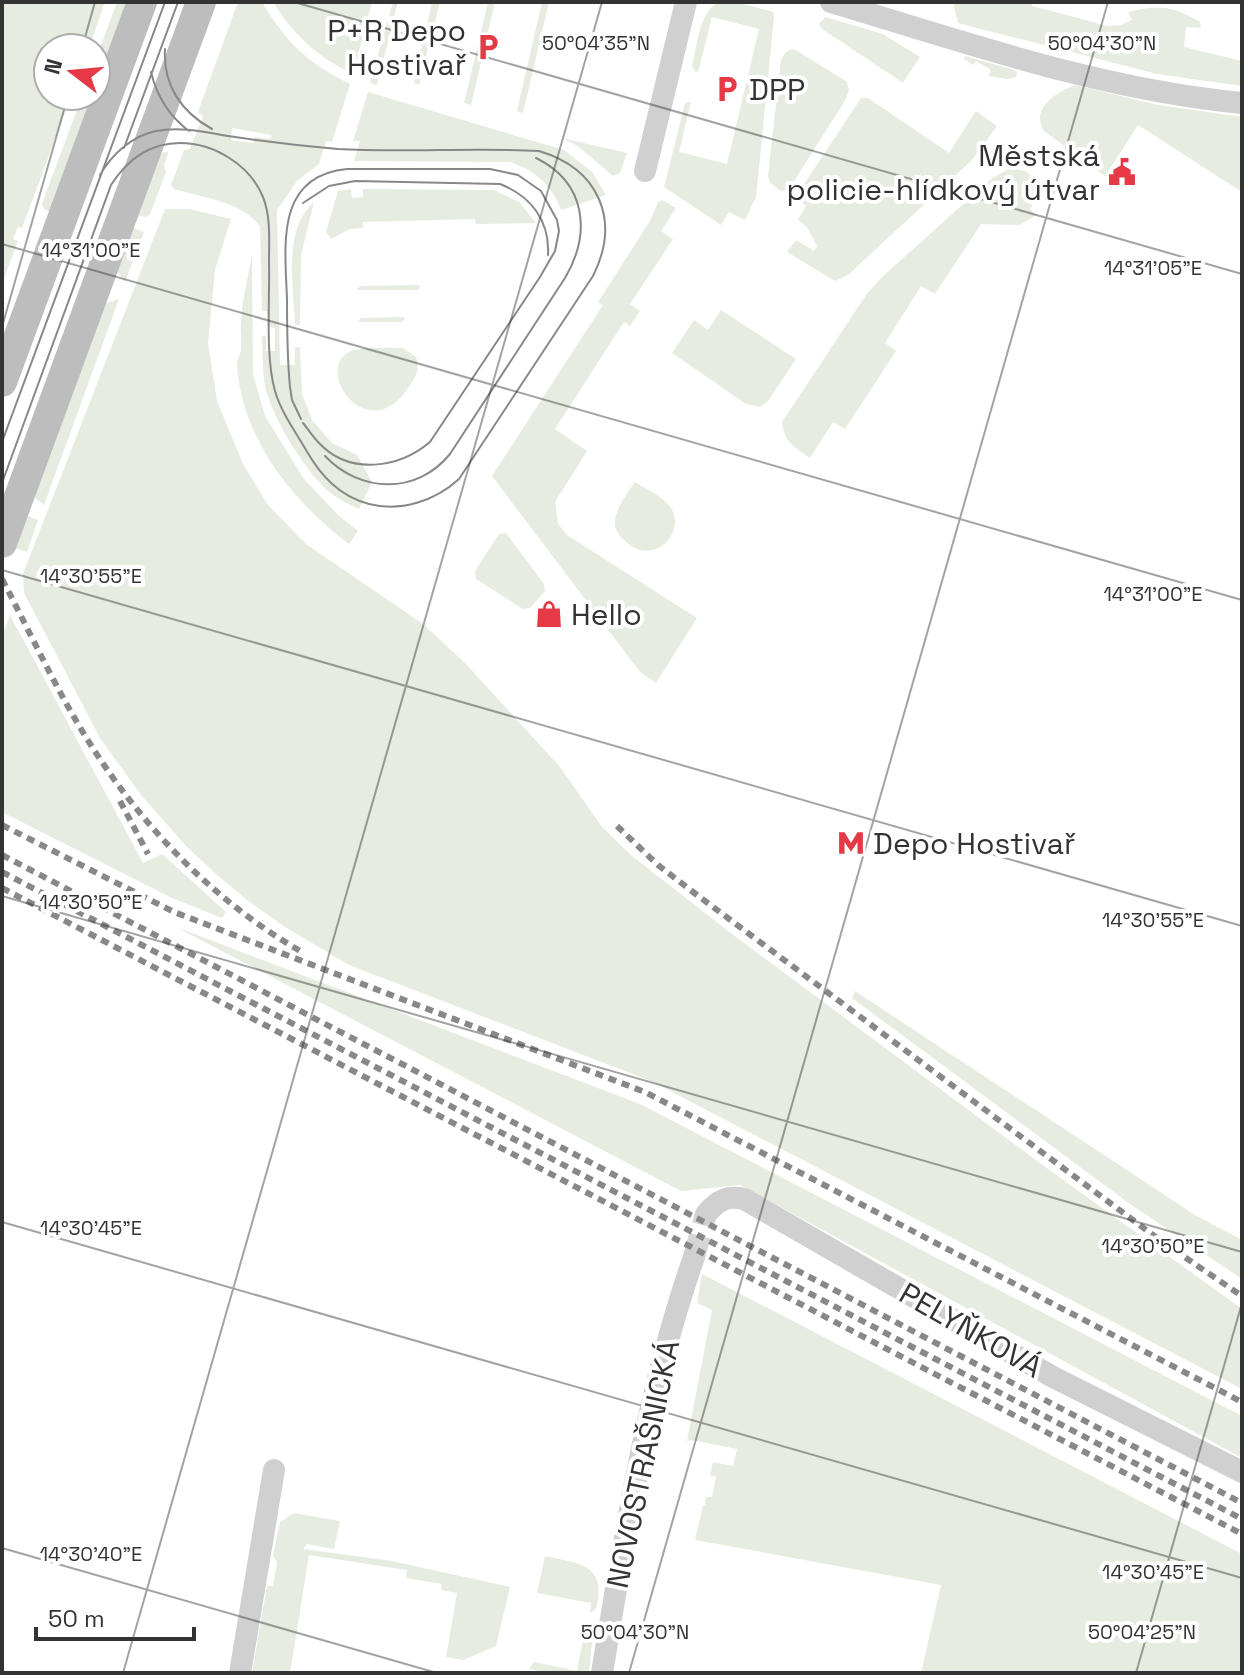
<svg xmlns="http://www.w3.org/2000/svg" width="1244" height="1675" viewBox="0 0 1244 1675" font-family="'Space Grotesk',sans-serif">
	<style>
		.green { fill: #e6ecdf; fill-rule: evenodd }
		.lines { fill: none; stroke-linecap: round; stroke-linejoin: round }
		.minor-tunnel { stroke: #d6d6d6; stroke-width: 22; stroke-dasharray: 22 11; stroke-linecap: butt }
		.minor { stroke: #d0d0d0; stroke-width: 22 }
		.secondary { stroke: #bdbdbd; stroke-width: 30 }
		.tram { stroke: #888; stroke-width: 2 }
		.rail { stroke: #888; stroke-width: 6; stroke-dasharray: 8 6; stroke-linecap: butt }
		.ticks { fill: none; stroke: #333; stroke-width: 2; stroke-opacity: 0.45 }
		.labels { text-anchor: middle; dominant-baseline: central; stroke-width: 8; stroke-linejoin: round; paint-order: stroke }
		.poi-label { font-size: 30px; fill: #333; stroke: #fff; text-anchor: start }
		.street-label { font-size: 30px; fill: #333; stroke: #fff }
		.ticks-label { font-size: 20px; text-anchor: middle; fill: #333; stroke: #fff; stroke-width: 8; stroke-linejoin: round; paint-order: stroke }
	</style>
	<rect width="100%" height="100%" fill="#fff"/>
	<path class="green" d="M2 2H105L89 48H48V96H71L22 228 18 227 13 239 18 241 2 284Z
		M117 2H128L96 90V59Z
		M238 2H262C286 42 307 63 350 84L332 142 326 141 319 164 297 181 277 210 280 365H295V347H300L302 394 312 420 332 443 357 455 372 482 359 509C345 503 332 496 322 485 301 464 271 415 265 386 262 370 263 352 262 336H266V351H275V328L268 327 267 311H262L260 227C244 202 201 197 174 189L171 185 184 150 190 149 203 116 198 112ZM232 128 271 135V139L255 137 253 143 231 140Z
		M273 2H372L353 74C317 57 294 35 273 2Z
		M393 2H398L377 85 370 83Z
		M432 2H440L419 85 414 83Z
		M488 2H495L471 105 464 103Z
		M542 2H549L523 113 517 111Z
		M719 2H736L773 12 774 17 756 197 745 220 729 212 721 225 664 187 685 103 691 102 679 152 727 164 759 29 712 17 698 72 695 71 692 66C697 47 699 11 719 2Z
		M953 2H1032V6L1108 26 1121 25 1132 20 1128 12C1158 4 1173 6 1200 22L1201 28 1186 27 1184 47 1242 61V86L1157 74 958 23Z
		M825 17 883 34 920 57 903 83 822 29 819 24Z
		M794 49 847 82 849 90 846 99 789 189 781 191 770 183 768 176 781 59 787 51Z
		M965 56 1014 70 1017 72 1016 77 1008 79 988 76 991 70 976 61 973 65 964 59Z
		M1075 85 1158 105 1242 117V192L1138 125 1105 176 1044 131C1030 109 1056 92 1075 85Z
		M368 92 564 150 592 172 606 195 561 210C552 186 535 170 510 162L354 161 360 141H353Z
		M82 96H94L51 212 44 209 42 204Z
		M861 98H868L949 153 976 111 997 126 972 160 848 275 835 281 787 252 796 240 814 251 817 246 806 226 798 220 806 206 795 198Z
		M562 138 627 153 620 173 613 176 578 146Z
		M169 151 164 165 166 172 150 214 146 217 135 215 157 154Z
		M1010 168 1026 171 1037 183V195L1030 209 1036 215 1020 225 981 224 935 294 921 286 885 343 896 351 845 429 833 422 810 458C794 447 784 442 782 422L866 295 881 278 991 179Z
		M351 189 352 198 363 197V189L494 190 519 202 536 223 476 224 475 219 363 222V228L350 229 331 239 326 232 338 191Z
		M662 200 676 208 661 231 673 239 630 304 640 311 630 326 624 322 555 429 587 451 555 502 558 524 567 535 697 618 656 683 640 672 492 476 603 305 598 302 650 221 658 202Z
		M314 202 301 255 300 325H295C294 286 282 231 314 202Z
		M165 209H190L231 219 215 270 208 343 217 401 243 464 268 505 306 544 423 624 466 664 560 767 602 827 632 856 732 934 1037 1161 1242 1309V1389L651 1081 349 965 285 927 247 900 216 874 186 846 141 795 100 738 24 593 23 574Z
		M131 227 144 232 125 282 115 269Z
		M252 255 253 374 265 416 304 479 338 515 358 531 349 544C292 501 242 439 237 365 237 358 241 354 241 348 242 340 240 331 241 323 242 300 248 278 252 255Z
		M419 285 420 288 417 290H357L360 286Z
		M119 299 44 505 34 497 104 304Z
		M721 310 796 359 768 401 760 407 746 404 672 353 694 320 708 330Z
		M403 317 405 319 402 322H358L361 318Z
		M403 348 416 357C421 371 414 379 406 391 368 444 316 375 347 353 357 346 390 348 403 348Z
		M635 482C646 489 664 497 671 508 687 534 651 570 622 538 618 533 614 528 615 521 616 507 628 493 635 482Z
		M26 515 38 520 27 552 15 548Z
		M506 533 544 584 545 591 530 608 523 609 476 579 475 571 499 534Z
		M10 615 143 863 162 854 226 912 222 918 172 898 2 812V636Z
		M176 927 640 1104 1242 1416V1458L740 1185 681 1191Z
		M855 991 1195 1215 1242 1240V1279L1130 1204 852 998Z
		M702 1274 1242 1554V1673H921L941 1585 695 1540 703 1505H705L706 1497H712L716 1477 710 1475 713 1462 733 1466 737 1449 692 1440 687 1441 712 1310 697 1303Z
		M294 1513 340 1521 334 1549 307 1544 303 1549 392 1561 510 1587 496 1646 463 1660 446 1657 457 1593 441 1590 442 1584 406 1578 407 1570 309 1555 290 1673H252L267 1586H273L277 1563 273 1555 280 1522Z
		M545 1556C581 1564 607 1564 596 1609L590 1613 591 1603 537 1593Z
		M588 1628 593 1631 589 1673H549L529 1669 534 1662 577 1671 584 1633Z"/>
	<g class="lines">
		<path class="minor-tunnel" d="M694 1257 706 1214"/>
		<path class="minor" d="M831 2C964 42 1102 90 1242 103
			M645 171 686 2
			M706 1214C717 1201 727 1195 744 1199L1053 1377 1242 1472
			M240 1673 274 1470
			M602 1673C625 1534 647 1391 694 1257"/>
		<path class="secondary" d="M2 382 142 2
			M2 543 201 2"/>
		<path class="tram" d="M165 49C163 85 181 112 212 129
			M151 72C157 97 169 116 189 131
			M124 148 178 2
			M303 203 329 186 355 181 500 184C531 196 550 221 548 255
			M301 419 292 400 290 387C287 357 287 328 287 299 285 245 275 176 347 169H490L518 175 541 191 557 220 559 231 555 251 540 277 430 442C399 468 350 476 319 443 313 437 308 429 303 423
			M2 442 165 2
			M325 456C360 493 417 495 450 454L565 278C591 234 587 183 536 158
			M2 483 111 185C127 160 150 143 180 143 214 143 250 165 263 197 271 217 269 241 269 263 270 300 265 356 275 391 281 412 295 431 306 450 321 476 339 496 369 504 401 512 435 501 459 479L593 276C621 220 599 169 539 151 472 147 405 153 338 149 303 146 269 142 235 137 208 133 183 126 156 131 132 136 112 154 100 175"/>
		<path class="rail" d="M2 579C32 636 59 696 94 750 147 832 218 904 302 952
			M120 801 148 854
			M2 825 174 912 645 1092 1242 1402
			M617 826 658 865 697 895 1161 1241 1242 1296
			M2 855 1242 1503
			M2 872 1242 1519
			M2 888 1242 1534"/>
	</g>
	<path class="ticks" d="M294 2 1242 274M82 48 95 2M2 244 1242 600M2 327 68 96M2 570 1242 926M2 896 1242 1252M2 1222 1242 1578M2 1548 437 1673M123 1673 602 2M629 1673 1108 2M1136 1673 1242 1303"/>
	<defs>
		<g id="parking-bare" transform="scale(2.16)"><path d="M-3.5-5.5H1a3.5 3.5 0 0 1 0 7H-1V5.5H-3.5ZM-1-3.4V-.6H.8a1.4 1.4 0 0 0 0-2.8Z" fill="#e63946" stroke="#fff" stroke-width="2.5" paint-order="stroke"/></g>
		<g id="civic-bare" transform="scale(2.16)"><path d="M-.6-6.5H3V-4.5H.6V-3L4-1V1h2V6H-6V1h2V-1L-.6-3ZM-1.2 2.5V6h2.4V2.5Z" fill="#e63946" stroke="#fff" stroke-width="2.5" paint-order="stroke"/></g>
		<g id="shop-bare" transform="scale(2.16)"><path d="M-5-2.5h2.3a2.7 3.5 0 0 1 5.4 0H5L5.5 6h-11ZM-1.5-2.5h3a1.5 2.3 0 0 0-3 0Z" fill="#e63946" stroke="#fff" stroke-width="2.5" paint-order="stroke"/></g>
		<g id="metro-bare" transform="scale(2.16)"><path d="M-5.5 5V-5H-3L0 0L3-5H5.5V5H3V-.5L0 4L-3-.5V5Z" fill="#e63946" stroke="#fff" stroke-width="2.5" paint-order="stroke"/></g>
	</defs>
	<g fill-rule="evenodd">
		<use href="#parking-bare" x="488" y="47"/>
		<use href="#parking-bare" x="727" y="89"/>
		<use href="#civic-bare" x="1122" y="172"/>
		<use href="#shop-bare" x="549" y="614"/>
		<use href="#metro-bare" x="851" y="843"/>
	</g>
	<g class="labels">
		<g class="poi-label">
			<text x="466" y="30" text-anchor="end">P+R Depo<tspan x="466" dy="34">Hostivař</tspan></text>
			<text x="749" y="89">DPP</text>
			<text x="1100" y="155" text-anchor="end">Městská<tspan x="1100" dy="34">policie-hlídkový útvar</tspan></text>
			<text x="571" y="614">Hello</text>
			<text x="873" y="843">Depo Hostivař</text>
		</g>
		<g class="street-label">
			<text transform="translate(971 1330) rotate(30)">PELYŇKOVÁ</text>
			<text transform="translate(643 1464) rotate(-78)">NOVOSTRAŠNICKÁ</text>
		</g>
	</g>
	<g class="ticks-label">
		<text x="596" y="50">50°04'35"N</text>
		<text x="1102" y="50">50°04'30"N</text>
		<text x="91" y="257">14°31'00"E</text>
		<text x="1153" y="275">14°31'05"E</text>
		<text x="91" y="583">14°30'55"E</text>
		<text x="1153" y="601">14°31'00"E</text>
		<text x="91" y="909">14°30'50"E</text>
		<text x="1153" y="927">14°30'55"E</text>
		<text x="91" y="1235">14°30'45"E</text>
		<text x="1153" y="1253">14°30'50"E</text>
		<text x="91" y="1561">14°30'40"E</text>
		<text x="1153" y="1579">14°30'45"E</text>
		<text x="635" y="1639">50°04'30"N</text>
		<text x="1142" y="1639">50°04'25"N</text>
	</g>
	<rect width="1244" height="1675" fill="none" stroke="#333333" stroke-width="8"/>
	<g transform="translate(72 72) rotate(286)"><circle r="38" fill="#ffffff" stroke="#adadad" stroke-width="2"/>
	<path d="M0-6L14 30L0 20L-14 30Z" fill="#e63946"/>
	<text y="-12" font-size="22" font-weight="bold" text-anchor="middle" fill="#333333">N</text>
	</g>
	<path d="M36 1627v12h158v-12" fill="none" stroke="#333333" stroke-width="4"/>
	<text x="48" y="1627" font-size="24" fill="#333333" stroke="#ffffff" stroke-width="6" paint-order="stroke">50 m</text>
</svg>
